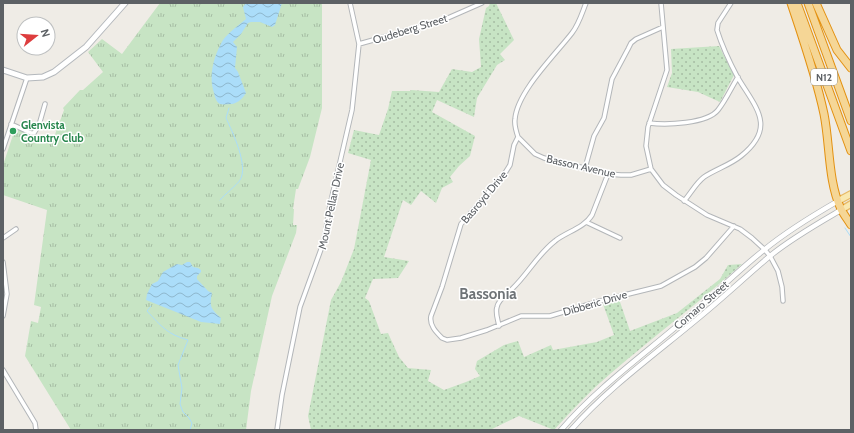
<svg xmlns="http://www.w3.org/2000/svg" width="854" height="433" viewBox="0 0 854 433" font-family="Cabin,sans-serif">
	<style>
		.grass { fill: url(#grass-tufts) }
		.park { fill: url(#park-dots) }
		.water { fill: url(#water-waves) }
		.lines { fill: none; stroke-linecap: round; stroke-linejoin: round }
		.stream { stroke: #abddf9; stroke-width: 1 }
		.minor-casing { stroke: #b3b6b9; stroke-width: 5.5 }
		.tertiary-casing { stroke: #b3b6b9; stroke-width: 6 }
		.secondary-casing { stroke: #b4b8bc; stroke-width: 7 }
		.primary-casing { stroke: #e7b966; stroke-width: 8 }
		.motorway-casing { stroke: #e39111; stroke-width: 9 }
		.minor { stroke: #fff; stroke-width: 3.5 }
		.tertiary { stroke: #fff; stroke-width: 4.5 }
		.secondary { stroke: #fff; stroke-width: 5 }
		.primary { stroke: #f9e8b0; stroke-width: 5.5 }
		.motorway { stroke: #f5d696; stroke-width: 7 }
		.leisure-dot { fill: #2e9e5b; stroke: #fff; stroke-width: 1.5 }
		.labels { text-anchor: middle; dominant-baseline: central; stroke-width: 3; stroke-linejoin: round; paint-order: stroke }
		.shield { fill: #fff; stroke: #8e9093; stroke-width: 1 }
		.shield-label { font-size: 10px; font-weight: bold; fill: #5d6165 }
		.street-label { font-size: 11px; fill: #5d6165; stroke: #fff }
		.leisure-label { font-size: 11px; font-weight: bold; fill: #27864d; stroke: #fff; text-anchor: start }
		.district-label { font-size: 15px; font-weight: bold; fill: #6e7377; stroke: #fff }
	</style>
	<defs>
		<pattern id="grass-tufts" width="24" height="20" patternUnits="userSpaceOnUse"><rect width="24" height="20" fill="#c7e4c4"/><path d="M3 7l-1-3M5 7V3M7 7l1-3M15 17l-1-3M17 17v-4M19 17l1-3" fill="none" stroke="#a5bca3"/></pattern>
		<pattern id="park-dots" width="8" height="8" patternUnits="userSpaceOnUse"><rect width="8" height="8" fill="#c7e4c4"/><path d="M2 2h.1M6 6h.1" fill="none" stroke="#a5bca3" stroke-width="1.8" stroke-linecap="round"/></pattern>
		<pattern id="water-waves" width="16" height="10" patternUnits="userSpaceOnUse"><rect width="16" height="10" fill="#abddf9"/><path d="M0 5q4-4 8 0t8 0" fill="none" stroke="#8eb7cd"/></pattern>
	</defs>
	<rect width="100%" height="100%" fill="#efece6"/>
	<path class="grass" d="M160 3H322V108L310 157 298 189H296L293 209H294L293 225H297L296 233 272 296 251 391 246 430H71L25 356 31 321 38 323 41 307 34 305 47 210 3 195V165L15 129 53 140 64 110 63 108 80 90H83L103 72 88 52 102 39 122 54Z"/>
	<path class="park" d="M490 3H496L514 40 500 54 505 60 497 65 477 98 474 117 437 100 432 112 475 136 470 156 459 166 450 177 453 182 442 188 436 203 421 191 411 205 403 200 384 257 409 261 398 278 373 279 365 298 369 301 381 334 388 333 399 357 408 368 431 370 428 381 444 390 466 382 480 376 475 369 477 361 504 345 518 341 524 357 551 345 553 350 597 342 614 335 603 304 619 299 630 331 677 313 720 279 728 265 742 264C700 302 654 336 610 374 590 391 572 410 554 430L519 416 490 430H311L308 416 331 300 341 282 354 249 371 160 348 153 354 130 379 135 388 109 392 91H410L411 90 439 92 452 69 472 72 481 67 479 39 486 8 489 6Z
		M719 46 734 75 720 102 698 92 667 87 672 73 671 49Z"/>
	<path class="water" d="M246 3H282L275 25 272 27 260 22H251L248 23 241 34 233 42 237 47 235 68 238 72 246 93C243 98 238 103 232 104 228 104 223 105 220 104 216 102 215 97 214 93 208 76 214 55 223 40 229 32 239 25 246 19L243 7Z
		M187 262H190L193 267 198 268 201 270V272L197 276V279L208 291 212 293C209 307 211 309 221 318L220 324 201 322 146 300 147 294 152 284 158 281 163 272 177 264 182 265Z"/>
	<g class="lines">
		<path class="stream" d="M220 200C225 194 237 185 240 180 249 166 232 131 226 118L229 108
			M845 228 851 237
			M151 306 147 311C162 327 167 334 188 340L178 365 182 388 180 404 183 412 189 418 192 423 190 430"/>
		<g class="minor-casing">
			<path id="minor" d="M586 3C582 13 579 24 572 33 555 55 517 92 515 119 514 125 516 131 518 137L514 145 510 165 505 173 461 224 442 287 431 316C429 325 436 332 442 338L447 340 461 338 487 330 521 316H550L600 301 661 286 695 267 706 258 734 226
				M661 3 667 70 648 127 646 146 651 169 663 185 676 195 707 215 740 229 752 238 764 249 770 256 778 271 782 287 783 301
				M359 44 441 21 482 3
				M649 123C666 125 707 124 718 110 726 100 731 88 738 77
				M11 124 31 133H34L39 125 45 104
				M518 137 535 154 544 158 608 174 621 175H631L651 169
				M3 149 27 78
				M585 168 594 136 604 118 612 79 628 49 631 43 636 39 663 27
				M684 201C691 193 696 183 704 177 716 169 730 165 741 156 777 127 756 108 738 78 730 63 722 46 717 30L718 23 731 3
				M586 222 620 238
				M3 238 16 229
				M3 262 7 294 3 316
				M499 326C498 320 495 313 497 307 498 300 507 294 512 289 528 274 537 255 555 241 566 232 584 228 592 215L608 174
				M3 370 35 423 36 430
				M277 430 282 395 300 307 324 241 330 205 352 110 359 44 350 3"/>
		</g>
		<g class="tertiary-casing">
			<path id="tertiary" d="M561 430C597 388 642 356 684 320 711 298 736 272 764 250 787 231 812 216 838 201
				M571 430C608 388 654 355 696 320 722 299 745 277 770 256 792 238 817 224 841 210"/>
		</g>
		<g class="secondary-casing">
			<path id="secondary" d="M3 70 27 78 43 77 54 72 86 47 125 3"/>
		</g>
		<g class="primary-casing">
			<path id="primary" d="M838 201 851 194
				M841 210 851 204"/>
		</g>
		<g class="motorway-casing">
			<path id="motorway" d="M791 3C803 39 816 76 824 114 830 144 828 182 841 209 844 215 848 220 851 225
				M797 3 851 151
				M808 3 851 121
				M816 3 837 50 851 68"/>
		</g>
		<use href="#minor" class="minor"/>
		<use href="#tertiary" class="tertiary"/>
		<use href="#secondary" class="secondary"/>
		<use href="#primary" class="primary"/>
		<use href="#motorway" class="motorway"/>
	</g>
	<circle class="leisure-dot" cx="13" cy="131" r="4"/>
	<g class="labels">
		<rect class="shield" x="811" y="69" width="26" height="16" rx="3"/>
		<g class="shield-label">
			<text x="824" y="77">N12</text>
		</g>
		<g class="street-label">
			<text transform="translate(410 29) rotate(-17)">Oudeberg Street</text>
			<text transform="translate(581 166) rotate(13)">Basson Avenue</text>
			<text transform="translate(484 197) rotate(-50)">Basroyd Drive</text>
			<text transform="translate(331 206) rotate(-78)">Mount Pellan Drive</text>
			<text transform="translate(595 303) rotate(-16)">Dibberic Drive</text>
			<text transform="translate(701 305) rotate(-41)">Comaro Street</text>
		</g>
		<g class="leisure-label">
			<text x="21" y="125">Glenvista<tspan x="21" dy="13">Country Club</tspan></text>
		</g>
		<g class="district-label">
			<text x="488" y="294">Bassonia</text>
		</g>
	</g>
	<rect width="854" height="433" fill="none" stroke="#5d6165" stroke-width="8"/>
	<g transform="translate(36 36) rotate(73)"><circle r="19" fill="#ffffff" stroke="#bec0c1"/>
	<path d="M0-3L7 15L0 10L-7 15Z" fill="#dd3d3e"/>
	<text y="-6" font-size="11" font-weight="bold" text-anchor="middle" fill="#5d6165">N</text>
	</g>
</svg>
